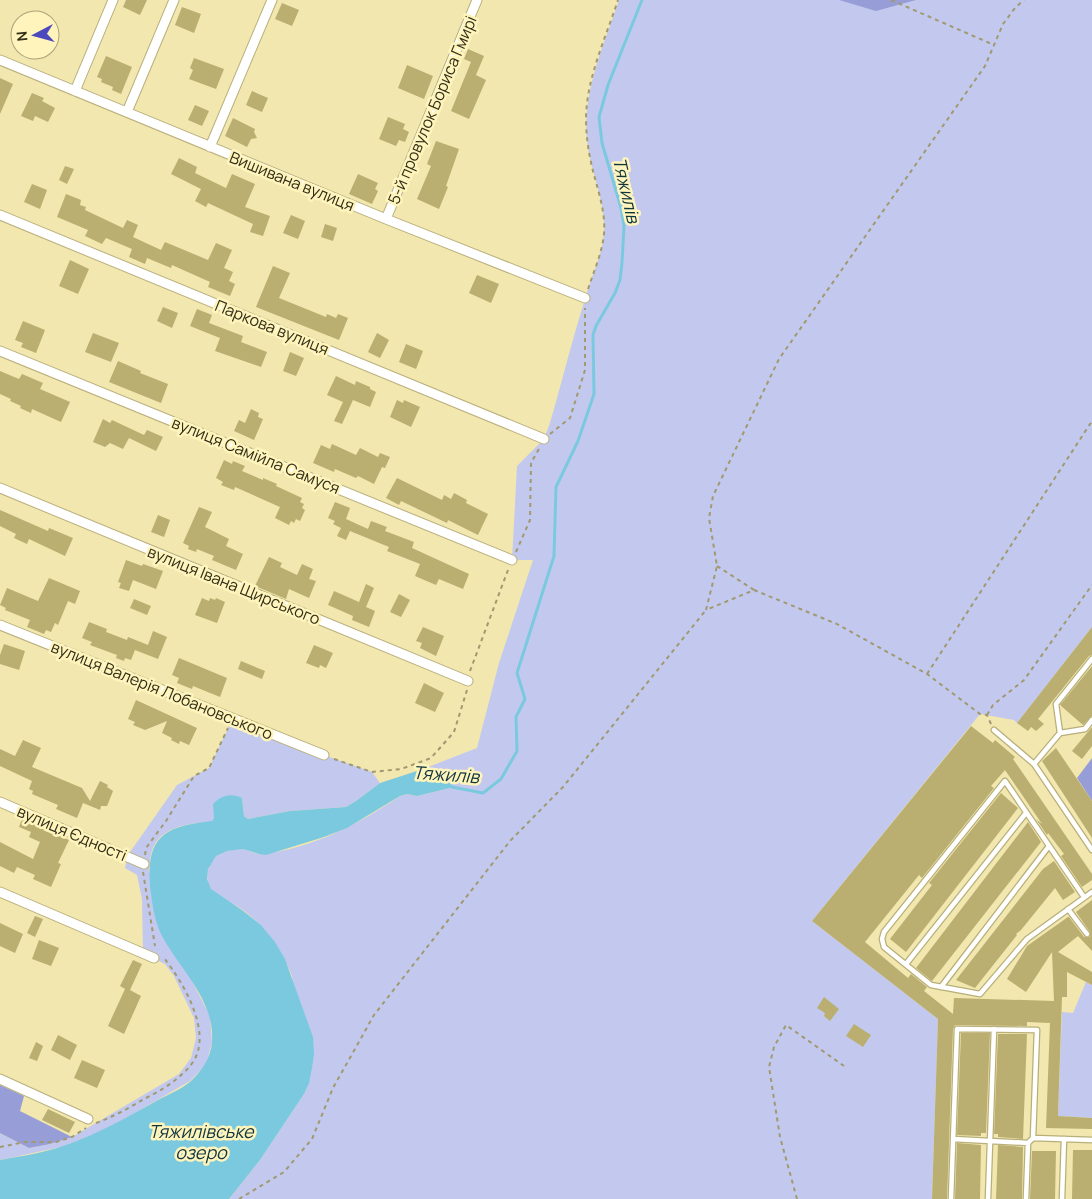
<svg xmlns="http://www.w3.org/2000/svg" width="1092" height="1199" viewBox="0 0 1092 1199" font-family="Manrope,sans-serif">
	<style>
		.green { fill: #c3c9ee }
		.forest { fill: #979ed7 }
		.water { fill: #7bc9df }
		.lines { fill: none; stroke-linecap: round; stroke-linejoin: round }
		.stream { stroke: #7bc9df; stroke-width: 3 }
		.building { fill: #baaf70 }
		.service-casing { stroke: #b9af7a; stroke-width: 7 }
		.minor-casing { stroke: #b9af7a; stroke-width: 11 }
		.path { stroke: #a19970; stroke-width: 2; stroke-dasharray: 4 4; stroke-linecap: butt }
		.service { stroke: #fff; stroke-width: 4.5 }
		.minor { stroke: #fff; stroke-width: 9 }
		.labels { text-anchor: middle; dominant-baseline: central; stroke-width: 5; stroke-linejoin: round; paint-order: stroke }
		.street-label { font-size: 16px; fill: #312d17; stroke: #fef4bc }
		.water-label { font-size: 18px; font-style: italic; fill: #0f353f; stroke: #fef4bc }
	</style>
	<rect width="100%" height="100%" fill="#f1e7af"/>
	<path class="green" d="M619 0H1092V627L1017 723 1014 720 980 714 812 921 938 1019 932 1199H229L260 1160 304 1094 292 976C281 948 265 925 240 908 231 902 218 897 211 889 204 881 207 861 217 855 223 851 235 849 243 849 249 850 254 854 261 854 311 849 359 824 400 796L407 794 417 796 454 787 444 778 423 769 477 748 499 663 533 560H512L517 466 544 439 550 423C562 382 572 340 585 299 591 277 602 256 604 233 606 202 590 171 587 140 582 92 604 45 619 0Z
		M233 718 324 755 372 772 380 783 356 801 346 807 290 811 248 819 244 816 242 798 214 818 212 822C193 823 166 825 155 844 150 852 150 862 149 871L191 979 210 1016 212 1042 206 1065 190 1081 102 1132 61 1147 0 1160V1133L29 1148 50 1144 72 1137 179 1074 191 1058 196 1038 194 1018 174 976 165 964 143 953 142 899 137 875 125 868 128 855 177 785 209 768Z
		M1086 982 1092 985V1118L1058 1116 1062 1012 1073 1013Z"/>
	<path class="forest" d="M839 0H916L876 11Z
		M1092 758V801L1077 778Z
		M0 1085 24 1096 20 1111 72 1137 50 1144 29 1148 0 1133Z"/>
	<path class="water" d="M423 769 444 778 454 787 417 796 407 794 400 796 347 828 324 837 266 855 259 854 243 849 227 851 216 856 208 869 207 879 211 889 242 910 261 925 275 942 285 959 313 1037 314 1054 312 1068 309 1083 304 1094 260 1160 229 1199H0V1160C21 1156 43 1153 63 1146 97 1135 127 1117 158 1100 169 1094 182 1089 191 1081 202 1071 211 1057 212 1042 215 999 179 969 161 934 154 919 152 902 150 886 146 835 166 826 212 821L214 818 213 804C221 795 232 793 242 798L244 816 248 819 290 811 346 807 356 801 380 783Z"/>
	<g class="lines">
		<path class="stream" d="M452 787 483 793 501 779 517 751 516 717 525 699 517 673 554 556 556 487 578 441 594 394 593 335 596 326 615 293 620 280 622 263 624 226 621 208 602 143 599 117 608 85 642 0"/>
	</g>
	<path class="building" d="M126 0H147L140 15 123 7Z
		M282 3 299 10 292 26 275 19Z
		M182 7 201 14 194 33 175 25Z
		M468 49 484 56 476 75 486 80 469 119 451 111 471 62 464 59Z
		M106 56 132 67 121 94 112 90 113 87 101 82 102 79 97 77Z
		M194 58 224 69 216 89 189 79 193 70 190 68Z
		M407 65 433 76 424 99 398 88Z
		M0 78 13 84 0 114Z
		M252 91 268 98 262 112 246 105Z
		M32 93 44 98 42 101 55 108 48 122 35 116 33 121 21 116Z
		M195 105 209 111 202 126 188 120Z
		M388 117 405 124 403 129 409 132 405 142 399 140 396 146 379 139Z
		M233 118 255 129 254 132 257 138 251 139 247 147 225 136Z
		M436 141 459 149 446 186 448 187 439 209 417 199 431 166 427 164Z
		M179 158 197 167 195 173 226 188 232 174 255 184 245 207 270 216 263 236 250 232 253 224 208 203 206 207 195 201 201 189 171 174Z
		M65 166 74 169 67 184 59 180Z
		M358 174 378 183 375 189 378 191 372 204 349 194Z
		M32 184 47 190 40 209 24 202Z
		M66 194 81 200 80 205 86 207 85 210 123 228 127 220 138 225 133 237 161 250 165 242 208 260 216 243 232 250 224 268 233 272 229 281 235 284 230 296 208 287 210 282 172 265 171 268 147 258 145 264 129 257 132 249 106 238 102 244 85 236 88 230 57 217Z
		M291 215 305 221 298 239 283 233Z
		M325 224 337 228 333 241 321 237Z
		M70 260 89 269 78 294 59 286Z
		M273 266 290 273 279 298 326 317 327 314 336 318 338 314 348 318 339 340 256 307Z
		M477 275 499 284 491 303 469 293Z
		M163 307 178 313 172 328 157 321Z
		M197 309 212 315 209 323 243 336 241 342 267 352 261 367 215 351 220 338 190 326Z
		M23 321 45 330 36 353 21 347 23 343 15 340Z
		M93 333 119 343 111 362 85 352Z
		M377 333 389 340 380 358 368 352Z
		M406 344 423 351 416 369 399 362Z
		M290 352 304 358 296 376 283 371Z
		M118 361 141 371 140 373 168 384 161 403 109 382Z
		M0 371 19 379 22 374 43 383 40 389 70 402 61 422 32 409 31 413 20 408 21 406 10 401 11 399 0 394Z
		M336 376 355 385 356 381 370 387V389L376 392 370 407 353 400 342 424 334 421 343 402 327 395Z
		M397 400 403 403 404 400 420 407 411 427 390 417Z
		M251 409 259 413 258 417 263 419 254 440 234 431 239 420 245 423Z
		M103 419 110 423 112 420 144 435 147 430 163 437 156 451 129 438 123 449 110 443 105 447 93 442Z
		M332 444 356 455 360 448 378 457 380 453 390 457 385 468 382 467 374 484 358 476 356 478 335 469 334 472 313 463 321 445 330 449Z
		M224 460 232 464 233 461 245 466 242 471 263 480V478L277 484 276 486 302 498 300 502 304 504 302 508 305 510 300 521 296 519 294 523 291 521 289 525 275 518 280 507 235 487 234 490 221 485 223 482 216 478Z
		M397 478 442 500 444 495 451 499 454 493 467 500 466 503 488 514 478 535 448 520 447 523 401 501 399 505 386 498Z
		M335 502 350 508 346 519 368 529 371 521 387 527 385 531 414 542 412 548 469 574 463 589 439 579 436 585 415 576 420 564 387 551 389 547 350 531 346 540 337 536 341 528 333 524 335 521 328 518Z
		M199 507 212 512 205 527 229 539 226 546 243 554 236 570 212 560 214 556 197 549 196 552 188 549 189 546 183 543Z
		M0 510 48 531 49 528 73 538 65 556 29 539 27 544 14 538 16 534 0 526Z
		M158 515 170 520 164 537 151 532Z
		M269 557 282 563 280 567 297 575 302 564 313 569 309 579 316 581 309 598 289 589 286 599 255 586Z
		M126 560 142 566 143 564 163 571 156 589 133 580 129 591 119 588 121 583 118 582Z
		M49 578 80 591 75 604 68 601 58 625 55 623 51 632 46 630 44 634 27 627 30 620 5 610 6 608 0 605 7 588 38 601Z
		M366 584 374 588 366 607 375 611 369 627 352 620 353 616 328 605 334 591 359 602Z
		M399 594 410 600 401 617 390 612Z
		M202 598 209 601 210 598 215 600 216 598 225 602 217 623 195 615Z
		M134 599 151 606 147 615 130 608Z
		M89 622 107 629 106 632 127 640 128 637 148 645 153 631 167 637 158 659 135 650 131 660 125 658 124 661 116 658 117 655 90 645 92 642 82 638Z
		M423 627 444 636 436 656 420 648 422 643 416 641Z
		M1092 627V655L1089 656 1038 719 1044 724 1036 731 1031 727 1028 731 1017 723Z
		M4 644 25 651 19 670 0 664V655Z
		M314 645 333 653 326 668 320 665 319 668 306 663Z
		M179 658 227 678 220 697 193 686 192 689 177 683 179 678 172 675Z
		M241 661 265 671 262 679 238 669Z
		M1092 666V716L1083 725 1060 705Z
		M424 683 444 693 435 712 415 703Z
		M136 700 197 728 189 745 180 741 179 744 171 740 172 738 162 733 167 721 145 730 133 725 135 722 128 719Z
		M971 726 993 743 995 740 1015 757 1013 759 1092 874V880L1082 887 1061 856 1064 854 1048 833 1047 835 1036 819 1042 824 1005 770 991 786 994 788 922 878 919 875 865 942 908 978 911 974 927 987 924 991 953 1014 954 998 1054 1001 1052 952 1026 992 1007 979 1027 946 1068 917H1069L1084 937H1090V932L1076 912 1092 900V951L1078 936 1058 952 1092 972V985L1067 972V997H1062L1058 1116 1092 1118V1129L1046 1128 1050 1023 1027 1022V1026L955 1025 953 1029 947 1199H932L938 1019 812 921Z
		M1092 727V746L1082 759 1072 751Z
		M23 740 41 748 32 767 82 788 90 801 100 781 108 785 107 787 113 791 107 806H101L100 810 83 803 77 818 56 809 58 805 32 794 33 791 29 789 32 781 0 766V749L15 756Z
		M1056 748 1092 801V838L1042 761Z
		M1001 793 1018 808 906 952 890 939 932 885 929 883Z
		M22 819 69 840 58 863 61 864 51 887 33 879 35 875 17 867 14 873 0 866V842L33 859 40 842 29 837 31 832 19 827Z
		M1028 822 1041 842 932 981 916 968Z
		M1054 861 1075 892 1063 900 1055 888 1021 930 1016 934 1017 935 975 988 956 980 1043 869Z
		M35 916 43 919 35 937 27 933Z
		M0 923 23 934 15 953 0 946Z
		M39 940 59 948 51 966 32 959Z
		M133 960 142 964 130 990 141 996 124 1034 108 1026 125 989 120 986Z
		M824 997 839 1009 830 1021 824 1016 825 1013 817 1008Z
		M854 1024 871 1035 863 1047 846 1036Z
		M961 1033H990L986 1133H981V1136L957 1135Z
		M998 1034H1027L1023 1139 998 1137V1134H994Z
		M58 1035 77 1045 70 1060 51 1050Z
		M36 1042 43 1046 37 1061 29 1058Z
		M82 1060 105 1070 97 1088 74 1078Z
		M48 1109 75 1122 69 1133 42 1120Z
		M957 1143 981 1145 980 1199H955Z
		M998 1145 1023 1147 1022 1199H996Z
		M1073 1150H1092V1199H1072Z
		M1032 1151H1056L1055 1199H1030Z"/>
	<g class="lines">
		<g class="service-casing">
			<path id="service" d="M994 730 1034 764 1092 850
				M1060 733 1056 704 1092 659
				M1034 764 1060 733 1085 729 1092 720
				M1084 897 1005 781 884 932 882 939 884 947 931 985 980 994 1027 939 1092 892
				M1068 909 1087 934
				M906 964 1026 813
				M941 987 1049 846
				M1033 1138 1092 1140
				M953 1139 1028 1143
				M951 1199 957 1029 1037 1030 1033 1138 1028 1143 1026 1199
				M988 1199 994 1029
				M1062 1199 1064 1139"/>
		</g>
		<g class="minor-casing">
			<path id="minor" d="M0 60 386 219 585 298
				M75 91 113 0
				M127 112 174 0
				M210 147 272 0
				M0 215 544 439
				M386 219 477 0
				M0 351 512 560
				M0 488 468 681
				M0 625 324 755
				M0 802 144 864
				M0 892 154 958
				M0 1079 88 1119"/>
		</g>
		<path class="path" d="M891 0 994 45
			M588 289C594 271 602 253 604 234 606 211 597 188 592 167 588 150 586 134 586 117 587 77 606 37 618 0
			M550 434 570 418 585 370V308
			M516 552 530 520 531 463 540 447
			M717 566 754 590
			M470 671 508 570
			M927 674 1092 421
			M987 715 993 705 1024 680 1092 585
			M991 724 987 715 980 714 927 674 837 624 754 590 706 610 717 566 709 518 713 496 779 359 985 66 1003 24 1015 8 1024 0
			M334 759 372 772 401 769 431 758 454 732 467 690
			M145 855 146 848 166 821 194 776 209 768 228 728
			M143 872 155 946
			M96 1123C113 1117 129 1108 144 1099 162 1090 181 1079 193 1062 213 1032 183 982 164 958
			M0 1147 25 1142H56L72 1137 86 1128
			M239 1199 284 1172 312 1139 333 1088 374 1015 510 841 563 787 706 610
			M797 1199 780 1137 769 1067 774 1047 786 1025 844 1066"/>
		<use href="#service" class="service"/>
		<use href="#minor" class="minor"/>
	</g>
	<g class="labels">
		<g class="street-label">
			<text transform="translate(432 110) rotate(-67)">5-й провулок Бориса Гмирі</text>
			<text transform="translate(292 181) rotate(22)">Вишивана вулиця</text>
			<text transform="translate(272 327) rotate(22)">Паркова вулиця</text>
			<text transform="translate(256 455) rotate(22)">вулиця Самійла Самуся</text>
			<text transform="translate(234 585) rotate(22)">вулиця Івана Щирського</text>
			<text transform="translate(162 690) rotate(22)">вулиця Валерія Лобановського</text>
			<text transform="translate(72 833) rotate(23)">вулиця Єдності</text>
		</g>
		<g class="water-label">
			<text transform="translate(627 190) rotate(77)">Тяжилів</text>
			<text transform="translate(446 774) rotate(4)">Тяжилів</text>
			<text x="201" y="1131">Тяжилівське<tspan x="201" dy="21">озеро</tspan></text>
		</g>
	</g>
	<g transform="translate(35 35) rotate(264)"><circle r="24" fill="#fef4bc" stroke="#aca47a"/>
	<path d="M0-4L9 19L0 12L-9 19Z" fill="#4c48be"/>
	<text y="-8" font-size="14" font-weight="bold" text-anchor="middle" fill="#312d17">N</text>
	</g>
</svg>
